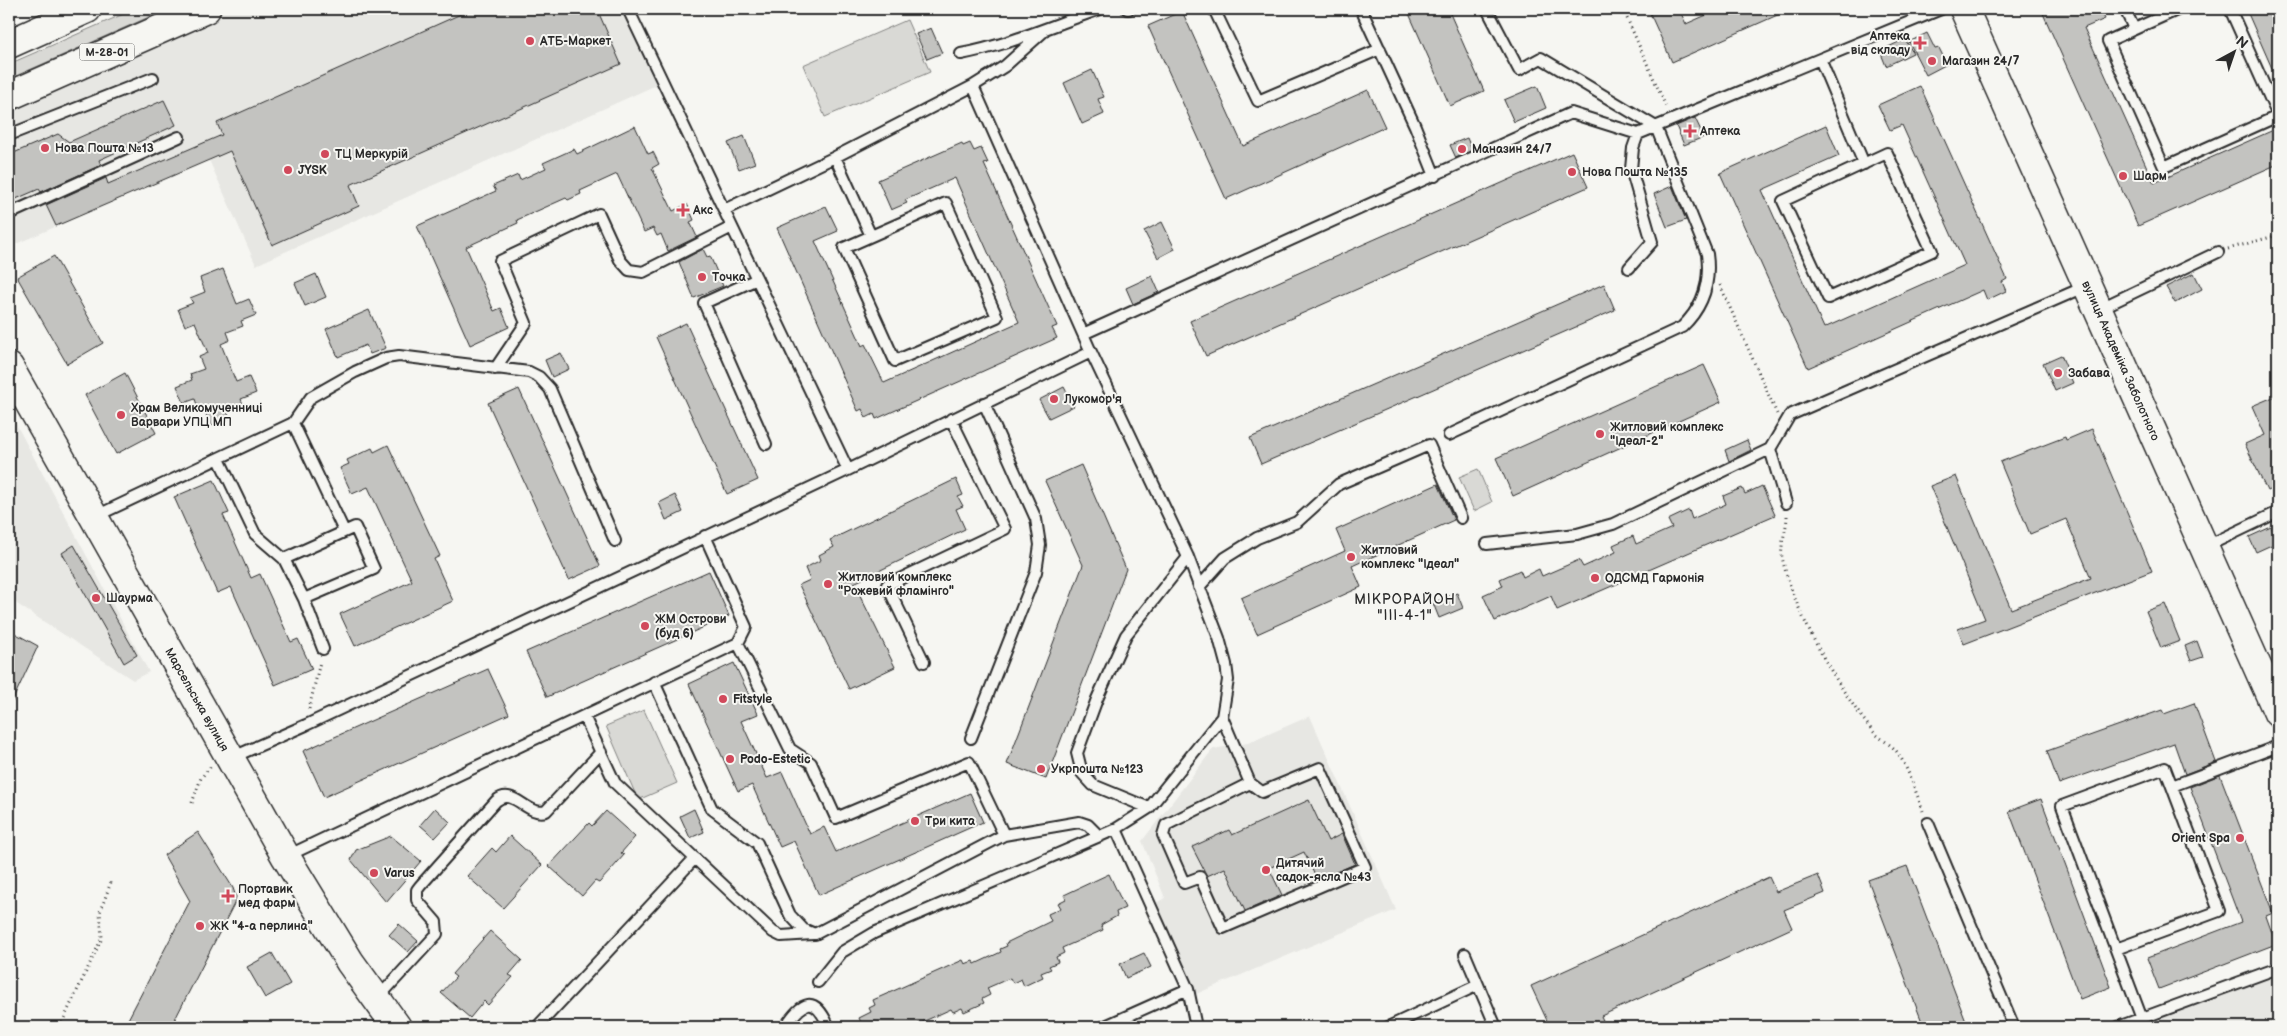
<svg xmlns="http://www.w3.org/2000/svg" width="2287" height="1036" viewBox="0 0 2287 1036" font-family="'Balsamiq Sans',sans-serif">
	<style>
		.built { fill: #e7e7e3 }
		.green { fill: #d9d9d5; stroke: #828280 }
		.building { fill: #c3c3c0; stroke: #2b2b2b }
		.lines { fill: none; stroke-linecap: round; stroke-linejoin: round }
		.lane-casing { stroke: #2b2b2b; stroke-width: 14 }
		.secondary-casing { stroke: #2b2b2b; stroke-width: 31 }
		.primary-casing { stroke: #2b2b2b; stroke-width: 31 }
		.highway-casing { stroke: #2b2b2b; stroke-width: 31 }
		.path { stroke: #2b2b2b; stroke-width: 3; stroke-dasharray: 1 4; stroke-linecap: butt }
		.lane { stroke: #f6f6f2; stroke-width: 10 }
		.secondary { stroke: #f6f6f2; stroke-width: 28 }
		.primary { stroke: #f6f6f2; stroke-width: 28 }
		.highway { stroke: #f6f6f2; stroke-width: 28 }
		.poi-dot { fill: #d1495b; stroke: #f6f6f2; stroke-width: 2 }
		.labels { text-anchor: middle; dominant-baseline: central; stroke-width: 4; stroke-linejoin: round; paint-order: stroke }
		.shield { fill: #f6f6f2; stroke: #686867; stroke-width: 1 }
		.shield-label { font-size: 11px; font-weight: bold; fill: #2b2b2b }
		.poi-label { font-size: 12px; font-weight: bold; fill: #2b2b2b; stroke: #f6f6f2; text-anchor: start }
		.street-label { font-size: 12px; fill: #2b2b2b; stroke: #f6f6f2 }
		.neighbourhood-label { font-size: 14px; letter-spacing: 1px; fill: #2b2b2b; stroke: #f6f6f2 }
	</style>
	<rect width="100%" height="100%" fill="#f6f6f2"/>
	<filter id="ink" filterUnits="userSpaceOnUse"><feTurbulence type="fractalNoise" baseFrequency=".02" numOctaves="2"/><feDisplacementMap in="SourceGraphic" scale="10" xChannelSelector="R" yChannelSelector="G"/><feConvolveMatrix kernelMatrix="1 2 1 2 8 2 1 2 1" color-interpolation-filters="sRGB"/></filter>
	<g filter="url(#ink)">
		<path class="built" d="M206 9H628L663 82 256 265 209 160 9 247V96Z
			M9 411 149 672 133 680 17 604 9 594Z
			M1310 716 1396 910 1196 994 1156 903 1165 898 1142 841 1213 749 1248 743Z
			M2278 966V1027H2134Z"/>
		<path class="green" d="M135 9H167L9 79V64Z
			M907 20 930 72 825 117 803 65Z
			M1478 469 1492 502 1474 511 1459 477Z
			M644 710 677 783 638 800 606 726Z"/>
		<path class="building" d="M472 9H597L621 64 350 185 359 206 272 245 230 151 56 226 46 205 106 178 108 184 222 135 217 123Z
			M1407 9H1448L1484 91 1450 106Z
			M1648 9H1679L1686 24 1720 9H1791L1672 62Z
			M2041 9H2100L2105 19 2084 28 2154 183 2278 128V164L2138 226Z
			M2246 9H2278V82Z
			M1182 11 1243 146 1368 90 1385 127 1226 199 1148 26Z
			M931 28 942 53 927 59 916 34Z
			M1927 33 1935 49 1939 48 1947 64 1926 75 1909 42Z
			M1905 39 1913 53 1886 66 1880 51Z
			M1092 70 1104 97 1098 99 1104 114 1082 124 1064 83Z
			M1537 86 1546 108 1514 122 1504 100Z
			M1920 86 2007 279 2002 282 2006 291 1987 300 1983 290 1808 368 1720 173 1826 125 1839 156 1762 190 1824 328 1965 265 1902 125 1890 130 1878 105Z
			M164 100 176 125 99 160 101 165 41 192 39 189 9 202V155L58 134 69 142Z
			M1695 118 1704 137 1684 145 1676 126Z
			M635 126 648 154 653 152 659 164 652 168 673 211 687 204 694 220 690 222 697 237 668 251 661 234 657 236 653 228 644 232 617 174 580 191 581 194 568 200 566 198 517 220 518 223 466 247 494 311 501 308 509 327 470 345 417 226 496 191 493 186 518 175 520 180 546 168 543 163 574 149 577 154Z
			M744 136 755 163 739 169 728 143Z
			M1467 138 1472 150 1456 158 1450 145Z
			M962 143 963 146 970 143 974 151 981 148 988 163 984 164 1057 326 1052 328 1057 338 876 419 874 414 866 418 862 409 858 411 777 228 826 206 838 231 815 241 862 346 865 344 884 383 1019 322 955 178 905 200 907 203 891 210 878 180Z
			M1572 152 1588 187 1206 356 1190 321Z
			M1672 186 1686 220 1667 227 1654 194Z
			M1162 222 1175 249 1158 258 1144 231Z
			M703 249 707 257 710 256 723 286 694 298 679 262Z
			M54 256 103 343 67 364 17 277Z
			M223 269 237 304 249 299 256 315 241 321 243 326 227 332 230 340 221 344 236 382 249 377 256 393 241 399 243 404 226 410 230 418 211 426 205 412 200 414 195 399 184 403 177 386 192 380 190 374 204 369 199 357 208 353 195 322 185 326 178 309 193 303 190 298 205 292 200 278Z
			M2194 273 2202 289 2175 303 2166 287Z
			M316 274 326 297 305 306 295 283Z
			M1152 276 1159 292 1133 304 1126 288Z
			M1604 284 1615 310 1261 464 1250 438Z
			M369 310 386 348 370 354 366 345 338 357 326 329Z
			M686 323 758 480 727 494 656 337Z
			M561 353 569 369 552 377 545 360Z
			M2061 355 2073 383 2055 391 2043 363Z
			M1704 365 1721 402 1513 496 1496 458Z
			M125 373 156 433 116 454 85 395Z
			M1064 387 1074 406 1049 418 1039 400Z
			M519 389 600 566 569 580 488 403Z
			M2278 395V486L2267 491 2245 444 2265 435 2252 406Z
			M2092 429 2152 571 1964 644 1958 629 1985 619 1930 486 1956 476 2011 609 2091 578 2066 519 2030 534 2000 462 2065 437 2066 440Z
			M1747 440 1751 450 1729 461 1725 450Z
			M388 445 440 556 434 559 453 601 355 646 340 614 412 581 368 487 352 494 340 468 349 464 347 460 372 448 374 452Z
			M1081 465 1126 569 1046 779 1007 764 1083 565 1045 481Z
			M956 479 963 495 958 497 963 506 956 509 965 529 854 583 895 667 849 689 799 585 810 580 805 568 821 560 819 555 834 547 830 540Z
			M214 480 229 513 223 515 251 578 260 574 291 642 298 639 312 669 275 685 231 587 217 593 174 497Z
			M1438 484 1454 520 1352 566 1361 587 1257 634 1241 598 1345 551 1336 530Z
			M1762 486 1775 515 1557 610 1551 596 1495 621 1483 595 1503 586 1500 579 1520 570 1523 577 1539 569 1542 576 1579 560 1583 567 1616 552 1613 545 1633 536 1636 544 1672 528 1668 520 1689 510 1692 519 1726 504 1723 496 1742 488 1745 494Z
			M675 495 683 512 666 520 659 503Z
			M2271 527 2278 542 2256 552 2249 537Z
			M74 545 137 655 124 663 62 553Z
			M709 571 729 616 547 697 526 652Z
			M1457 593 1463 608 1439 618 1433 603Z
			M2165 604 2180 641 2161 648 2146 611Z
			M9 630 38 646 9 708Z
			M2197 641 2203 657 2191 661 2185 646Z
			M734 663 758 714 741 721 767 778 782 772 810 834 824 827 836 852 970 793 983 822 819 895 794 841 780 847 752 785 738 791 689 684Z
			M488 669 509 714 324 797 303 751Z
			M2194 703 2216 762 2185 774 2174 743 2059 784 2047 751 2162 710 2164 714Z
			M2220 775 2273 913 2266 916 2276 944 2159 989 2147 958 2241 922 2190 787Z
			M2041 799 2111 987 2080 999 2009 811Z
			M1309 800 1328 841 1342 834 1355 864 1317 880 1304 852 1269 868 1282 895 1245 911 1225 868 1207 876 1192 847 1229 830 1232 835Z
			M435 808 450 822 435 838 420 825Z
			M694 809 704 832 690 838 680 816Z
			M606 811 635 837 621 853 624 855 611 870 599 883 595 881 582 896 549 866 589 823 592 826Z
			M198 832 233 888 236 897 234 904 171 1027H124L190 901 164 855Z
			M391 836 421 861 386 902 351 860 356 850Z
			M510 836 542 865 503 908 467 876 492 848 496 852Z
			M1907 866 1939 950 1968 1027H1924L1868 880Z
			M1109 874 1125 908 1116 912 1117 916 1101 925 1103 930 1062 948 1064 953 1056 957 1058 962 1049 966 1051 969 1041 973 1043 977 1024 986 1021 979 1013 983 1010 978 987 988 990 995 982 999 984 1003 964 1012 962 1008 953 1012 951 1009 918 1024 920 1027H863L859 1018 871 1012 869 1008 875 1005 873 1000 963 960 965 964 973 961 975 964 1001 952 1000 949 1007 946 1006 943 1051 921 1048 914 1061 908 1058 903 1066 899 1064 895Z
			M1818 875 1825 893 1784 910 1792 928 1601 1016 1606 1027H1550L1531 986 1769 877 1776 892Z
			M399 924 418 941 408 952 389 935Z
			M490 931 522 960 509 975 513 977 488 1005 484 1001 470 1018 441 993 456 977 452 974Z
			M272 953 290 984 265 998 247 967Z
			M1144 953 1151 967 1126 978 1120 964Z"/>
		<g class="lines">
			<g class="lane-casing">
				<path id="lane" d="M628 9 848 470
					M1127 9H1129
					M1214 9 1258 101 1380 49
					M1361 9 1415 126 1435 176
					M2125 9 2134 29
					M2179 9 2108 41 2164 167 2278 116
					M2230 9 2278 116
					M961 54C1009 45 1053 25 1100 9
					M1820 59 1864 164
					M973 86 1005 66 1043 32
					M9 135 153 78
					M1887 153 1932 251 1828 298 1783 201Z
					M835 157 871 236
					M946 203 997 317 895 361 844 248Z
					M724 210 835 157 973 86 1083 334
					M9 214 179 137
					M1629 268 1652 242 1631 169 1633 148 1638 134
					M757 279 704 303 766 444
					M2099 309 2218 252
					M495 369 526 323 500 261 599 214 620 260 629 270 643 272 732 227
					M293 423 344 531
					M1449 435 1682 327C1702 308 1711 283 1707 254L1656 127 1541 58 1519 70 1487 9
					M1770 449 1786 503
					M219 459 255 534 284 559 304 599 323 649
					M94 517 293 423 311 397 355 372 386 358 399 356 529 372 539 377 550 389 615 541
					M1487 544 1577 534 1613 524 1770 449 1790 415 2087 286
					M2205 547 2278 512
					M284 559 355 527 374 569 304 599
					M1199 587 1225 558 1257 538 1297 522 1339 484 1429 445 1461 518
					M738 643 790 749 811 763 836 818 969 762 1004 835
					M924 662 887 585 1005 529 951 419
					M654 682 712 809 757 843 790 915 803 929 815 934 1004 835 1079 822 1088 825 1098 835
					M584 716 615 783 773 932 781 936 813 934
					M1222 717 1250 783 1166 825 1163 835 1184 883 1200 877 1223 928 1365 867 1320 768 1262 792 1250 783
					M971 738 1036 572 1040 545 1036 519 984 403
					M231 758 306 725 848 470 1091 352 1083 334 1571 113 1638 134 1941 9
					M2172 786 2278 746
					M1149 808 1093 785 1082 773 1077 753 1097 699 1126 635 1188 557
					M1928 823 2014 1027
					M1116 829 1188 989 1196 1027
					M287 856 738 643 746 627 705 536
					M2116 949 2219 911 2165 768 2062 806 2142 1019
					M1465 954 1496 1027
					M818 982 842 952 874 933 1116 829 1149 808 1222 717 1228 680 1226 664 1219 638 1188 557 1091 352
					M377 999 437 934 436 922 417 900V890L420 886 496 801C514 786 527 817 546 811L601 752
					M537 1027 695 858
					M785 1027C803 1001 814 994 829 1027
					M1103 1027 1188 989
					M1388 1027 1478 985
					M2118 1027 2278 968"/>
			</g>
			<g class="secondary-casing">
				<g id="secondary">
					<path id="s1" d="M9 367 286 857 350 962 397 1027"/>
				</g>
			</g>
			<g class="primary-casing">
				<g id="primary">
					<path id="s2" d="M1964 9 2278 713"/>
				</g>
			</g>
			<g class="highway-casing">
				<path id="highway" d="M9 44 87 9
					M9 96 206 9"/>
			</g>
			<path class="path" d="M1623 9 1667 109
				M2228 249 2278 235
				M1720 285 1777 414
				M1787 516C1787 529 1780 544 1782 557 1793 610 1837 687 1871 729 1878 738 1890 743 1897 752 1908 767 1916 793 1923 811
				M309 709 320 662
				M192 803 201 778 211 766
				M60 1027 102 938 100 912 111 882"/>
			<use href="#lane" class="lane"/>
			<use href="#secondary" class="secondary"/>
			<use href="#primary" class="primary"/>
			<use href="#highway" class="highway"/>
		</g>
	</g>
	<g class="poi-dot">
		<circle cx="530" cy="41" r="5"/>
		<path d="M1917.5 35.5h5v5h5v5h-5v5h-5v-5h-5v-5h5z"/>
		<circle cx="1932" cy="61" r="5"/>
		<path d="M1687.5 123.5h5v5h5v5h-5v5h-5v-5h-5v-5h5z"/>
		<circle cx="45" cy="148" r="5"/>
		<circle cx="1462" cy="149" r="5"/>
		<circle cx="325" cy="154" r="5"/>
		<circle cx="288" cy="170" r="5"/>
		<circle cx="1572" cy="172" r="5"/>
		<circle cx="2123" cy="176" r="5"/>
		<path d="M680.5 202.5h5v5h5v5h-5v5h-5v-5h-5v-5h5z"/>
		<circle cx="702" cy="277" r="5"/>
		<circle cx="2058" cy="373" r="5"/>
		<circle cx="1054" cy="399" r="5"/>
		<circle cx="121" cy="415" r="5"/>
		<circle cx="1600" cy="434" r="5"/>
		<circle cx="1351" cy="557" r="5"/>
		<circle cx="1595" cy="578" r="5"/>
		<circle cx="828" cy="584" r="5"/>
		<circle cx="96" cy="598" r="5"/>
		<circle cx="645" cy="626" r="5"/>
		<circle cx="723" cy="699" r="5"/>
		<circle cx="730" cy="759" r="5"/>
		<circle cx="1041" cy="769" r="5"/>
		<circle cx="915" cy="821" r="5"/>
		<circle cx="2240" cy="838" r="5"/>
		<circle cx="1266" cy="870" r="5"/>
		<circle cx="374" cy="873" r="5"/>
		<path d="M225.5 888.5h5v5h5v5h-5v5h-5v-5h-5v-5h5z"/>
		<circle cx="200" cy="926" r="5"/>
	</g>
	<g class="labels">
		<rect class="shield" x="79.5" y="43.5" width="55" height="17" rx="4"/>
		<g class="shield-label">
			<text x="107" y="52">М-28-01</text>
		</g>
		<g class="poi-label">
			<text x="1910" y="36" text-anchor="end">Аптека<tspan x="1910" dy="14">від складу</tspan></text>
			<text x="540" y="41">АТБ-Маркет</text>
			<text x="1942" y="61">Магазин 24/7</text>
			<text x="1700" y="131">Аптека</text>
			<text x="55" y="148">Нова Пошта №13</text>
			<text x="1472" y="149">Маназин 24/7</text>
			<text x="335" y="154">ТЦ Меркурій</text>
			<text x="298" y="170">JYSK</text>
			<text x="1582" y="172">Нова Пошта №135</text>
			<text x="2133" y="176">Шарм</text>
			<text x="693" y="210">Акс</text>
			<text x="712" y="277">Точка</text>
			<text x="2068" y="373">Забава</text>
			<text x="1064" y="399">Лукомор'я</text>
			<text x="131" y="408">Храм Великомученниці<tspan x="131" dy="14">Варвари УПЦ МП</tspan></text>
			<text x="1610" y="427">Житловий комплекс<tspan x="1610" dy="14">"Ідеал-2"</tspan></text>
			<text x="1361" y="550">Житловий<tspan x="1361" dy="14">комплекс "Ідеал"</tspan></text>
			<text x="838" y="577">Житловий комплекс<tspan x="838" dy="14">"Рожевий фламінго"</tspan></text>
			<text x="1605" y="578">ОДСМД Гармонія</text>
			<text x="106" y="598">Шаурма</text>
			<text x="655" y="619">ЖМ Острови<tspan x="655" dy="14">(буд 6)</tspan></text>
			<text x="733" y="699">Fitstyle</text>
			<text x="740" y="759">Podo-Estetic</text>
			<text x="1051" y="769">Укрпошта №123</text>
			<text x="925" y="821">Три кита</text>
			<text x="2230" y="838" text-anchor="end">Orient Spa</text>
			<text x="1276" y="863">Дитячий<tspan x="1276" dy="14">садок-ясла №43</tspan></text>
			<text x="384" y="873">Varus</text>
			<text x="238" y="889">Портавик<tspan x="238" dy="14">мед фарм</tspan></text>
			<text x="210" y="926">ЖК "4-а перлина"</text>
		</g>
		<g class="street-label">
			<text stroke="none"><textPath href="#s2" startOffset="385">вулиця Академіка Заболотного</textPath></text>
			<text stroke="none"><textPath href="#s1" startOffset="382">Марсельська вулиця</textPath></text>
		</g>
		<g class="neighbourhood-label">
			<text x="1405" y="599">МІКРОРАЙОН<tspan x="1405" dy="16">"ІІІ-4-1"</tspan></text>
		</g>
	</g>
	<rect width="2287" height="1036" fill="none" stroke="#f6f6f2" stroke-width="30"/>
	<rect x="15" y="15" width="2257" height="1006" fill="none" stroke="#2b2b2b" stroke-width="2" filter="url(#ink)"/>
	<g transform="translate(2234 52) rotate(40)" stroke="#f6f6f2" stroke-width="4" paint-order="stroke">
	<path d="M0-4L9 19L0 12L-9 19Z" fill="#2b2b2b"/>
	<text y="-8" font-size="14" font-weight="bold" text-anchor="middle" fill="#2b2b2b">N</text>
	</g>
</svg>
